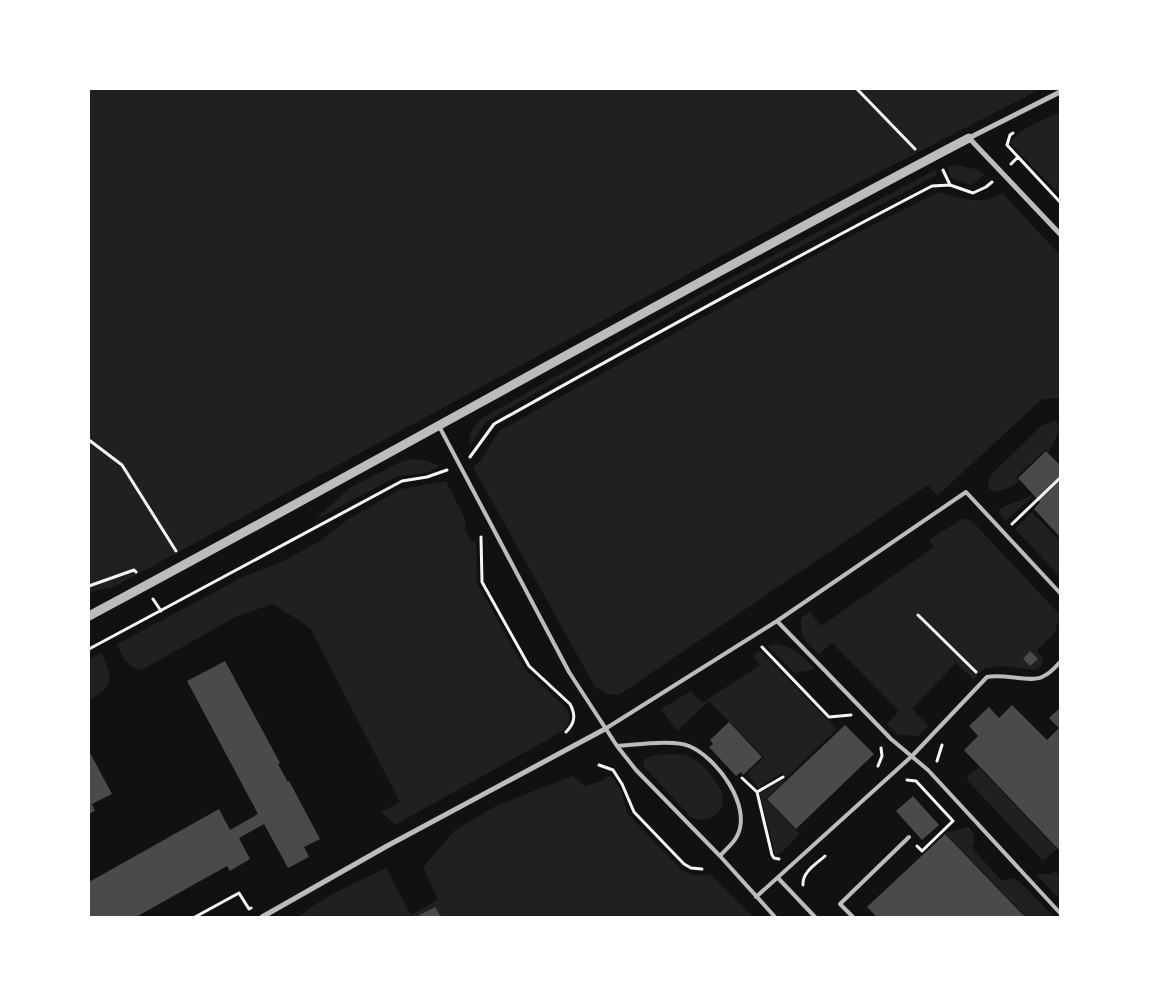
<svg xmlns="http://www.w3.org/2000/svg" width="1149" height="1006" viewBox="0 0 1149 1006" font-family="Raleway,sans-serif">
	<style>
		.green { fill: #202020 }
		.building { fill: #4a4a4a }
		.lines { fill: none; stroke-linecap: round; stroke-linejoin: round }
		.path { stroke: #f5f5f5; stroke-width: 3 }
		.service { stroke: #bcbcbc; stroke-width: 4 }
		.minor { stroke: #bcbcbc; stroke-width: 5 }
		.tertiary { stroke: #bcbcbc; stroke-width: 9 }
	</style>
	<rect width="100%" height="100%" fill="#111"/>
	<path class="green" d="M89 89H1041L806 210 114 587 89 592Z
		M1060 112V195L1010 143C1021 127 1044 120 1060 112Z
		M958 165 975 169 985 174 972 185 951 178 947 167Z
		M935 170 937 175 707 296 487 421 470 445C468 433 473 427 481 419L704 292Z
		M939 192C959 198 984 207 1002 193L1060 255V398L1042 399 937 496 928 485 619 695 608 694 595 687 473 467 481 460 499 431 835 244Z
		M1055 421 1058 423 1060 429 1049 452 1046 449 1016 477 1019 481C1011 487 999 494 989 490L988 480 992 474 1042 425Z
		M411 459 425 460 440 466 427 473 398 476 315 520 348 489 400 462Z
		M446 481 466 521 465 528 471 541 476 542 477 583 525 669 564 706 568 711 570 720 564 730 554 736 395 825 381 812 400 802 310 628 273 604 237 616 142 670C127 667 122 657 117 644L245 576 281 562 317 543 347 520 401 489Z
		M1031 495 1033 496 1006 521 999 513V510C1008 502 1021 503 1031 495Z
		M1032 512 1060 541V577L1015 529Z
		M963 518 972 521 1060 615V620L1055 626 1057 630 1036 651 1043 659 1042 665 1035 670 1003 666 985 668 973 679 956 663 912 709 929 726 918 736 898 735 887 724 899 711 832 643 819 654C805 641 799 638 801 618L810 611 821 626 934 547 929 540Z
		M776 644C796 648 801 655 815 669L795 673 767 646Z
		M760 651 837 729 786 778 782 773 758 788 747 774 764 757 709 701 677 731 661 709 691 691 702 703 760 665 753 655Z
		M101 653C113 677 115 686 89 700V659Z
		M671 754C677 754 684 754 690 757 708 766 741 804 710 818 702 821 698 820 691 817L643 766 644 760 652 756Z
		M979 767 1057 849 1043 861 967 780 968 776Z
		M572 776 585 786 602 781 607 776 613 777 622 793 627 813 683 871 696 875 710 874 753 917H299C321 897 359 881 386 868L411 915 438 900 423 867 455 830 496 806Z
		M782 780 783 782 766 799 800 834 780 854 777 855 775 854 760 793Z
		M968 827C975 833 976 840 972 848L1002 881 1011 878 1019 881 1054 917H1026L945 833Z
		M1055 871 1060 877V900L1036 874H1051Z"/>
	<path class="building" d="M1046 451 1060 465V537L1034 509 1040 502 1018 478Z
		M1030 651 1038 659 1030 666 1023 659Z
		M225 661 280 763 278 764 288 782 289 781 320 839 304 847 309 857 288 868 264 824 239 838 250 859 230 871 227 866 136 917H89V882L219 809 230 830 258 814 187 681Z
		M1012 705 1047 740 1059 728 1049 718 1060 708V851L964 750 978 736 969 726 989 707 999 718Z
		M729 722 762 757 743 775 741 772 736 776 709 747 713 744 710 740Z
		M845 725 874 754 796 829 767 799Z
		M89 751 112 794 92 804 95 811 89 814Z
		M913 796 939 825 922 840 896 811Z
		M945 834 1025 917H877L867 907Z
		M435 907 441 917H416Z"/>
	<g class="lines">
		<path class="path" d="M857 89 915 149
			M1013 133 1010 135 1007 145 1060 202
			M1011 164 1018 157
			M943 170 950 185
			M89 440 122 465 176 551
			M470 457 494 424C639 343 784 263 932 186L950 185 973 193 986 187 992 182
			M1012 524 1060 478
			M481 537 482 582 529 666 570 704C576 715 575 723 566 732
			M89 586 134 570 136 572
			M153 599 161 611
			M918 615 976 672
			M762 647 829 717 851 715
			M89 649 402 481 427 477 447 470
			M937 761 942 745
			M599 765 613 770 622 784 634 812 684 864 691 868 702 869
			M878 766 882 756 881 748
			M742 778 757 792 772 855 774 858 779 859
			M907 780 916 781 953 821 922 851 917 846
			M757 792 783 777
			M803 885C802 872 816 864 825 856
			M195 917 239 893 249 909 251 908"/>
		<path class="service" d="M439 426 569 672 617 746 636 770 720 856 775 917
			M1060 593 966 492 777 621 891 739 928 770 1060 913
			M605 729 777 621
			M617 746C635 745 674 739 689 746 716 757 753 806 737 836 734 843 725 850 720 856
			M778 878 815 917
			M756 897 912 756 987 677C1004 673 1029 683 1042 677 1049 674 1055 668 1060 662
			M853 917 840 904 909 837"/>
		<path class="minor" d="M1060 92 969 138 1060 234
			M262 917 387 846 605 729"/>
		<path class="tertiary" d="M89 616C383 459 673 293 969 138"/>
	</g>
	<rect width="1149" height="1006" fill="none" stroke="#ffffff" stroke-width="180"/>
</svg>
